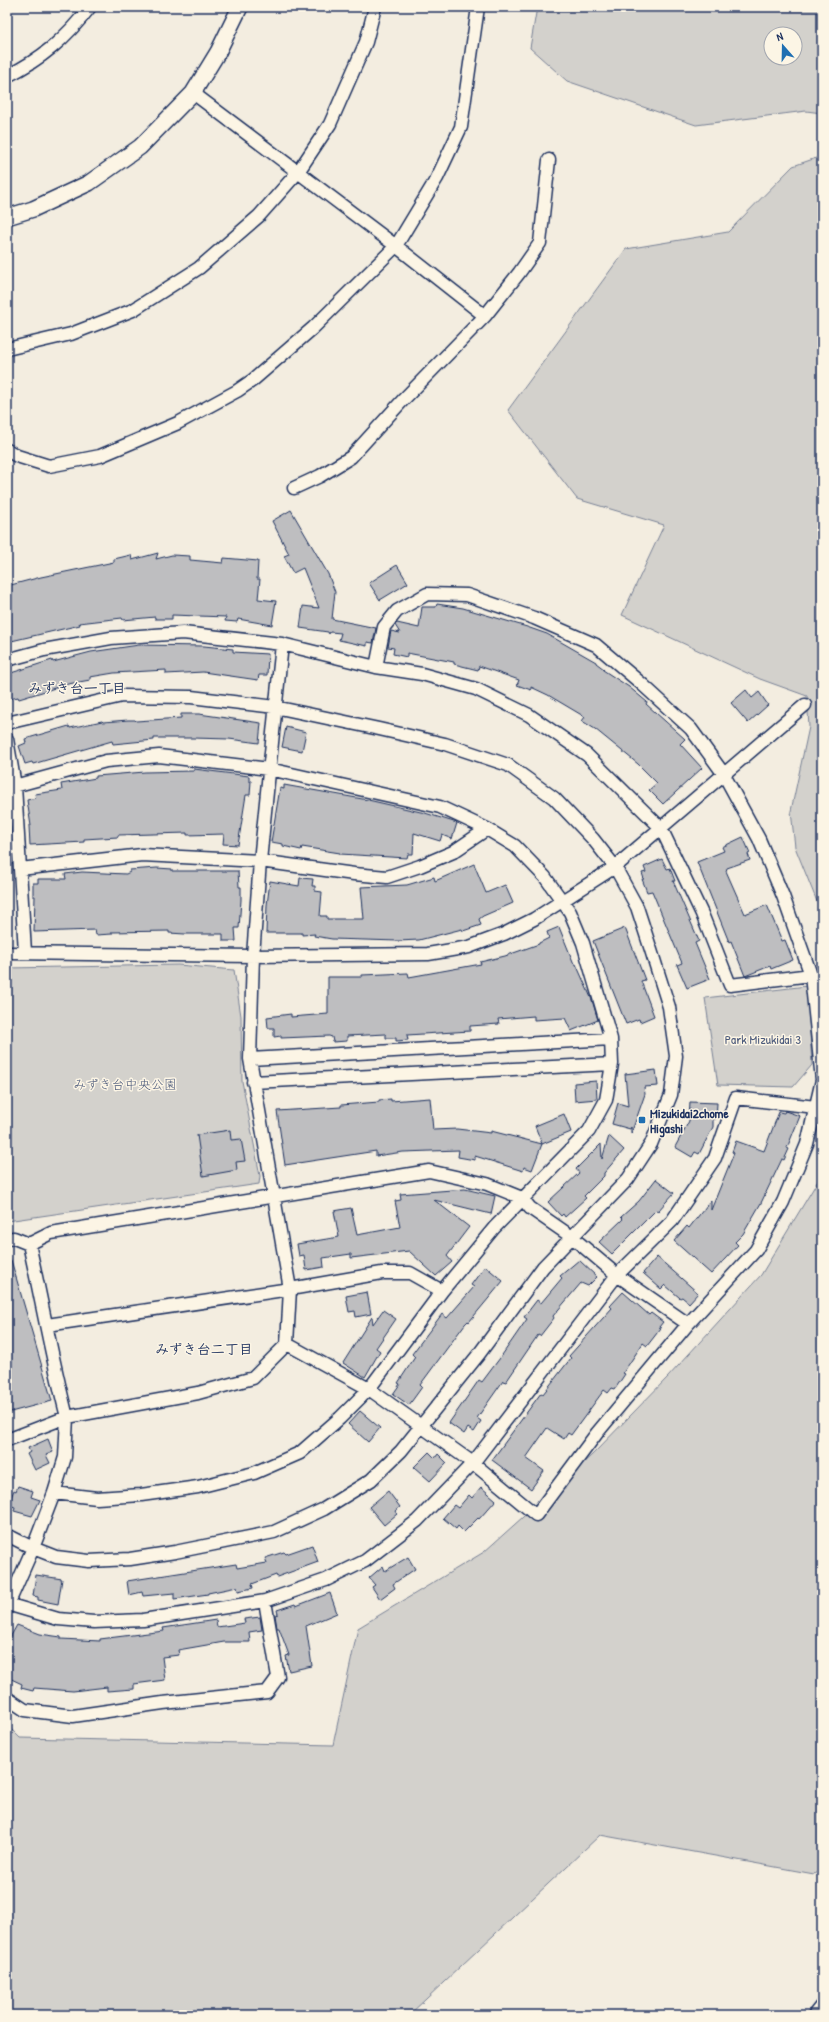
<svg xmlns="http://www.w3.org/2000/svg" width="829" height="2022" viewBox="0 0 829 2022" font-family="'Patrick Hand','Klee One',sans-serif">
	<style>
		.green { fill: #d3d1cc; stroke: #778095; fill-rule: evenodd }
		.building { fill: #bebec0; stroke: #1b2f5e }
		.lines { fill: none; stroke-linecap: round; stroke-linejoin: round }
		.minor-casing { stroke: #1b2f5e; stroke-width: 15 }
		.tertiary-casing { stroke: #1b2f5e; stroke-width: 18 }
		.minor { stroke: #fcf5e5; stroke-width: 12 }
		.tertiary { stroke: #fcf5e5; stroke-width: 15 }
		.poi-dot { fill: #1f6fb2; stroke: #fcf5e5; stroke-width: 1.5 }
		.labels { text-anchor: middle; dominant-baseline: central; stroke-width: 3; stroke-linejoin: round; paint-order: stroke }
		.park-label { font-size: 13px; fill: #49587a; stroke: #fcf5e5 }
		.poi-label { font-size: 13px; font-weight: bold; fill: #1b2f5e; stroke: #fcf5e5; text-anchor: start }
		.neighbourhood-label { font-size: 14px; font-weight: bold; fill: #1b2f5e; stroke: #fcf5e5 }
	</style>
	<rect width="100%" height="100%" fill="#f3ede0"/>
	<filter id="ink" filterUnits="userSpaceOnUse"><feTurbulence type="fractalNoise" baseFrequency=".025" numOctaves="2"/><feDisplacementMap in="SourceGraphic" scale="8" xChannelSelector="R" yChannelSelector="G"/><feConvolveMatrix kernelMatrix="1 2 1 2 8 2 1 2 1" color-interpolation-filters="sRGB"/></filter>
	<g filter="url(#ink)">
		<path class="green" d="M537 7H822V113L806 111 696 125 567 81 530 48ZM771 34H795V58H771Z
			M822 156V914L795 847 791 811 809 727 807 696 760 679 622 615 664 525 577 499 508 410 626 249 728 232 793 166Z
			M178 965 234 970 241 1016 242 1081 260 1176 259 1184 7 1221V968Z
			M807 986 812 1065 793 1087 718 1085 705 998Z
			M822 1174V1869L814 1874 600 1835 409 2015H7V1725L20 1738 333 1745 358 1628 484 1552 592 1455 668 1377 761 1275Z"/>
		<path class="building" d="M291 510 328 574 335 592 332 619 376 628 373 643 367 642V646L339 640 341 633 330 632 329 634 328 632 300 628 303 606 319 608 303 568 293 573 284 556 289 554 272 521Z
			M158 553 156 559 172 555 190 556V560L223 563 224 558 258 561 257 579H260L258 599 276 601 272 625 238 619 237 622 225 621 226 617 172 615V619H155V617L123 620 122 618 79 623 80 625 7 642V586L41 577 114 562V559L131 555 132 560Z
			M397 565 408 583 380 600 369 583Z
			M437 604 463 608 527 627 547 634 596 662V663L604 669 603 670 629 687 647 702 646 704 685 739 680 744 702 768 663 804 649 790 657 783 638 764 595 729 582 721 585 717 548 695 531 687V690L517 685 519 680 479 666 478 670 454 664V662L407 653V657L393 654 394 648 388 647 391 631 400 633 395 625 397 623 419 628 422 607H436Z
			M139 645 204 646 233 649V652L268 654 267 675H259L258 680 203 672 166 674V670L114 673 90 677V680L68 684 19 699 18 697 10 699 7 689V678L12 676 11 673 52 660 53 662 91 652Z
			M746 690 752 698 759 692 768 705 748 723 731 703Z
			M181 714H199L261 723 259 743 229 739 193 738H154V740L113 744 112 741 33 764 32 762 25 764 19 746 26 743 25 739 69 726 70 728 102 721 103 722 128 720H135L136 721 181 718Z
			M286 727 306 732 302 751 282 747Z
			M194 769 249 776V781H251L250 795H246L238 845 223 844 224 834 187 835V833L118 835V837L84 839V842L30 845 29 826H31L27 800 36 798 35 794 62 790 61 784 96 778V776L145 772 194 771Z
			M284 785 368 800 425 813 457 823 452 839 442 835 440 841 414 833 413 854H408L407 858 340 854V853L302 847 301 850 283 846V844L271 842 280 788 284 789Z
			M743 837 750 853 748 854 750 860 727 868 726 871 745 914 767 905 782 941 785 940 793 960 771 969 770 966 745 976 731 941 729 942 697 862 724 851 722 847Z
			M662 859 667 869 670 868 675 881H673L699 941 695 943 710 979 687 988 677 965 682 963 652 891 647 892 642 879H644L642 873 646 872 644 867Z
			M474 864 486 893 505 885 513 903 483 916 479 919 481 925 463 931 462 929 419 940 398 941 332 939 314 936 315 934 302 935V933H266L267 905 270 881 299 886 300 878 313 879 312 886H315V891L322 892 320 916H327V919H364L361 887 407 885 434 877 435 881Z
			M157 868 172 869V871H238L239 887H241V900L239 928H235L236 941H223V934H185L169 933V931L112 932V934L96 935 95 930 34 932 35 896H33V883H38V879H66L65 874 82 872 126 874 130 872V870Z
			M559 927 574 964H576L592 1000 598 1020 571 1031 565 1018 534 1020V1016L498 1019 499 1024 470 1026V1031L407 1035 408 1040 396 1041V1038H386V1034L347 1036V1041L333 1042 332 1037 329 1036 281 1038V1036L274 1037V1028H268L267 1017 291 1014V1017L328 1014V977H362V975L408 973 409 977 481 964 480 962 505 956 539 944V943L549 938 547 932Z
			M625 928 645 980 641 981 654 1016 640 1022 639 1019 626 1024 593 941Z
			M656 1070 658 1086 644 1087 645 1094 631 1134V1127L630 1129 612 1124 618 1103 628 1106 625 1074Z
			M596 1081 597 1099 575 1101 574 1083Z
			M430 1098 433 1130 457 1129 491 1133V1131L542 1144 532 1170 524 1167 523 1171 475 1156V1160L458 1157 459 1150 403 1152 376 1156V1151L285 1165 277 1111 341 1107V1105L379 1102V1100L391 1099V1101Z
			M690 1102 717 1103 716 1119H713V1127L699 1154 695 1152 692 1157 675 1147 689 1121Z
			M785 1111 800 1116 787 1148 789 1149 784 1160 782 1159 761 1203 743 1234 735 1242 738 1245 711 1274 674 1241 687 1226 689 1228 711 1200V1210L734 1153 732 1152 736 1141 764 1151 779 1112 784 1113Z
			M564 1114 571 1132 542 1144 535 1126Z
			M230 1130 231 1140 241 1139 245 1161 236 1162 237 1170 203 1176 197 1135Z
			M609 1136 624 1150 604 1173V1176L584 1196 586 1198 565 1217 563 1214 561 1216 548 1202 579 1173 576 1169 601 1144 602 1159Z
			M656 1179 674 1193 658 1211 656 1210 612 1254 599 1242 623 1219 621 1217 639 1201Z
			M465 1189 495 1196 491 1214 434 1200 469 1227 447 1256 452 1262 436 1276 409 1251 351 1258V1254L323 1258 324 1267 306 1270 304 1255 299 1256 297 1244 339 1237 334 1211 351 1208 357 1235 400 1227 395 1201 401 1200 400 1194Z
			M657 1257 698 1293 689 1303 682 1297 680 1298 665 1285 661 1289 643 1273Z
			M7 1260H11L52 1401 7 1413Z
			M579 1260 597 1277 588 1286 581 1283 553 1316 554 1318 540 1336 538 1335 506 1382 503 1381 477 1418 481 1421 474 1432 468 1428 464 1434 449 1423 479 1380 482 1382 500 1358 527 1319 524 1317 537 1300 541 1303 562 1278 560 1276Z
			M485 1266 503 1281 469 1322 468 1321 465 1324 420 1385 422 1387 409 1405 393 1394 400 1384 398 1383 415 1357 412 1354 442 1314 447 1318 474 1287 471 1285Z
			M367 1292 371 1314 356 1317 355 1311 349 1312 346 1296Z
			M623 1292 649 1315 651 1313 663 1322 659 1327 661 1328 647 1346 643 1343 623 1373 625 1374 615 1389 612 1388 608 1393 604 1390 571 1435 568 1433 564 1439 547 1428 526 1458 544 1471 531 1489 492 1460 541 1393 543 1394 571 1358 569 1356 612 1308 610 1306Z
			M383 1310 396 1319 376 1348 380 1351 365 1377 343 1363 372 1317 373 1324Z
			M360 1411 380 1428 368 1442 348 1424Z
			M48 1439 53 1452 46 1455 50 1463 35 1470 27 1454 30 1452 28 1448Z
			M429 1452 435 1458 438 1454 447 1463 430 1481 414 1467Z
			M18 1486 33 1491 31 1497 40 1500 32 1516 14 1511 15 1507 8 1505 14 1490 16 1491Z
			M481 1487 496 1500 479 1519 478 1518 464 1532 458 1526 456 1529 443 1518 454 1505 458 1508 469 1495 472 1498Z
			M388 1491 400 1507 395 1511 397 1514 384 1525 369 1507Z
			M312 1545 318 1562 277 1577 276 1575 252 1584 253 1588 238 1591 237 1587 208 1593V1594L174 1599V1593L143 1596 142 1592 129 1595 127 1581 236 1564 237 1568 267 1563 265 1558 284 1552 286 1554Z
			M408 1557 415 1569 393 1584 395 1588 380 1599 372 1587 375 1585 369 1578 383 1566 385 1571Z
			M36 1575 62 1579 58 1604 38 1600V1597L33 1596Z
			M330 1593 337 1613 306 1626 312 1666 289 1671 286 1656 289 1655 279 1628H277L275 1615 278 1614 277 1610 295 1604 296 1606Z
			M260 1617 262 1630 249 1632 250 1642H224L178 1650 179 1655 162 1657 165 1680 134 1684V1689L107 1691V1687L73 1691 34 1688 33 1691 21 1688 22 1684 7 1677V1643L17 1625 40 1634 61 1637V1639L100 1641V1639L164 1631 163 1628 216 1620 217 1627 245 1623 244 1619Z"/>
		<g class="lines">
			<g class="minor-casing">
				<path id="minor" d="M7 76C42 59 66 38 90 7
					M193 93 396 246 485 316
					M7 349 71 334 133 310 199 268 259 216 298 172 330 124 366 42 375 7
					M7 450 17 456 49 466 100 456 178 423 237 391 253 380 313 328 396 246 437 178 461 127 478 7
					M294 488 320 476 351 457 403 400 485 316 519 273 540 243 549 160
					M282 644 260 861 253 956 250 1059 290 1289 287 1344
					M7 660 44 650 111 638 183 633 282 644 376 667 422 674 476 689 529 715 587 755 661 828 702 914 730 985 811 975
					M7 723 122 696 191 697 275 707 379 729 445 744 508 765 554 798 593 839 615 867 637 907 651 950 669 1007 676 1056 671 1095 651 1144 628 1179 543 1267 479 1354 401 1451 371 1480 324 1509 274 1532 175 1552 130 1559 89 1561 56 1557 33 1548 7 1535
					M7 739 15 786 25 952
					M7 788 106 761 159 756 269 769 440 807 487 829 515 846 545 877 570 912 583 943 611 1039 612 1064 606 1100 589 1131 494 1228 442 1291 369 1389 340 1418 300 1453 254 1473 198 1487 141 1495 97 1498 54 1493
					M20 869 142 855 260 861 354 874 387 877 420 866 453 852 487 829
					M7 953 253 956 428 954 469 947 504 934 534 919 615 867 805 705
					M250 1059 611 1039
					M253 1082 612 1064
					M7 1239 14 1238 29 1244 51 1233 429 1171 487 1184 522 1198 530 1208 572 1237 617 1275 688 1324 756 1250 783 1202 807 1144 822 1080 811 975 783 896 759 839 723 773 691 729 643 685 596 645 534 618 467 595 427 594 397 611 384 627 376 667
					M29 1244C42 1302 52 1360 67 1417L198 1393 253 1378 287 1344 369 1389 473 1463 536 1515 597 1433 688 1324
					M47 1325 290 1289 382 1273H410L442 1291
					M7 1440 67 1417 65 1457 54 1493 33 1548 7 1607
					M7 1604 58 1619 94 1622 143 1620 265 1601 326 1580 365 1561 417 1521 473 1463 617 1275 672 1221 715 1158 736 1098 816 1107
					M7 1698 25 1710 73 1716 163 1703 267 1692 278 1677 265 1601
					M814 2015 822 2005"/>
			</g>
			<g class="tertiary-casing">
				<path id="tertiary" d="M7 217 33 209 89 183 140 147 193 93 218 52 240 7"/>
			</g>
			<use href="#minor" class="minor"/>
			<use href="#tertiary" class="tertiary"/>
		</g>
	</g>
	<rect class="poi-dot" x="638" y="1116" width="8" height="8" rx="2"/>
	<g class="labels">
		<g class="park-label">
			<text x="763" y="1039">Park Mizukidai 3</text>
			<text x="125" y="1084">みずき台中央公園</text>
		</g>
		<g class="poi-label">
			<text x="650" y="1113">Mizukidai2chome<tspan x="650" dy="15">Higashi</tspan></text>
		</g>
		<g class="neighbourhood-label">
			<text x="77" y="687">みずき台一丁目</text>
			<text x="204" y="1348">みずき台二丁目</text>
		</g>
	</g>
	<rect width="829" height="2022" fill="none" stroke="#fcf5e5" stroke-width="24"/>
	<rect x="12" y="12" width="805" height="1998" fill="none" stroke="#1b2f5e" stroke-width="1.5" filter="url(#ink)"/>
	<g transform="translate(783 46) rotate(340)"><circle r="19" fill="#fcf5e5" stroke="#a2a6af"/>
	<path d="M0-3L7 15L0 10L-7 15Z" fill="#1f6fb2"/>
	<text y="-6" font-size="11" font-weight="bold" text-anchor="middle" fill="#1b2f5e">N</text>
	</g>
</svg>
